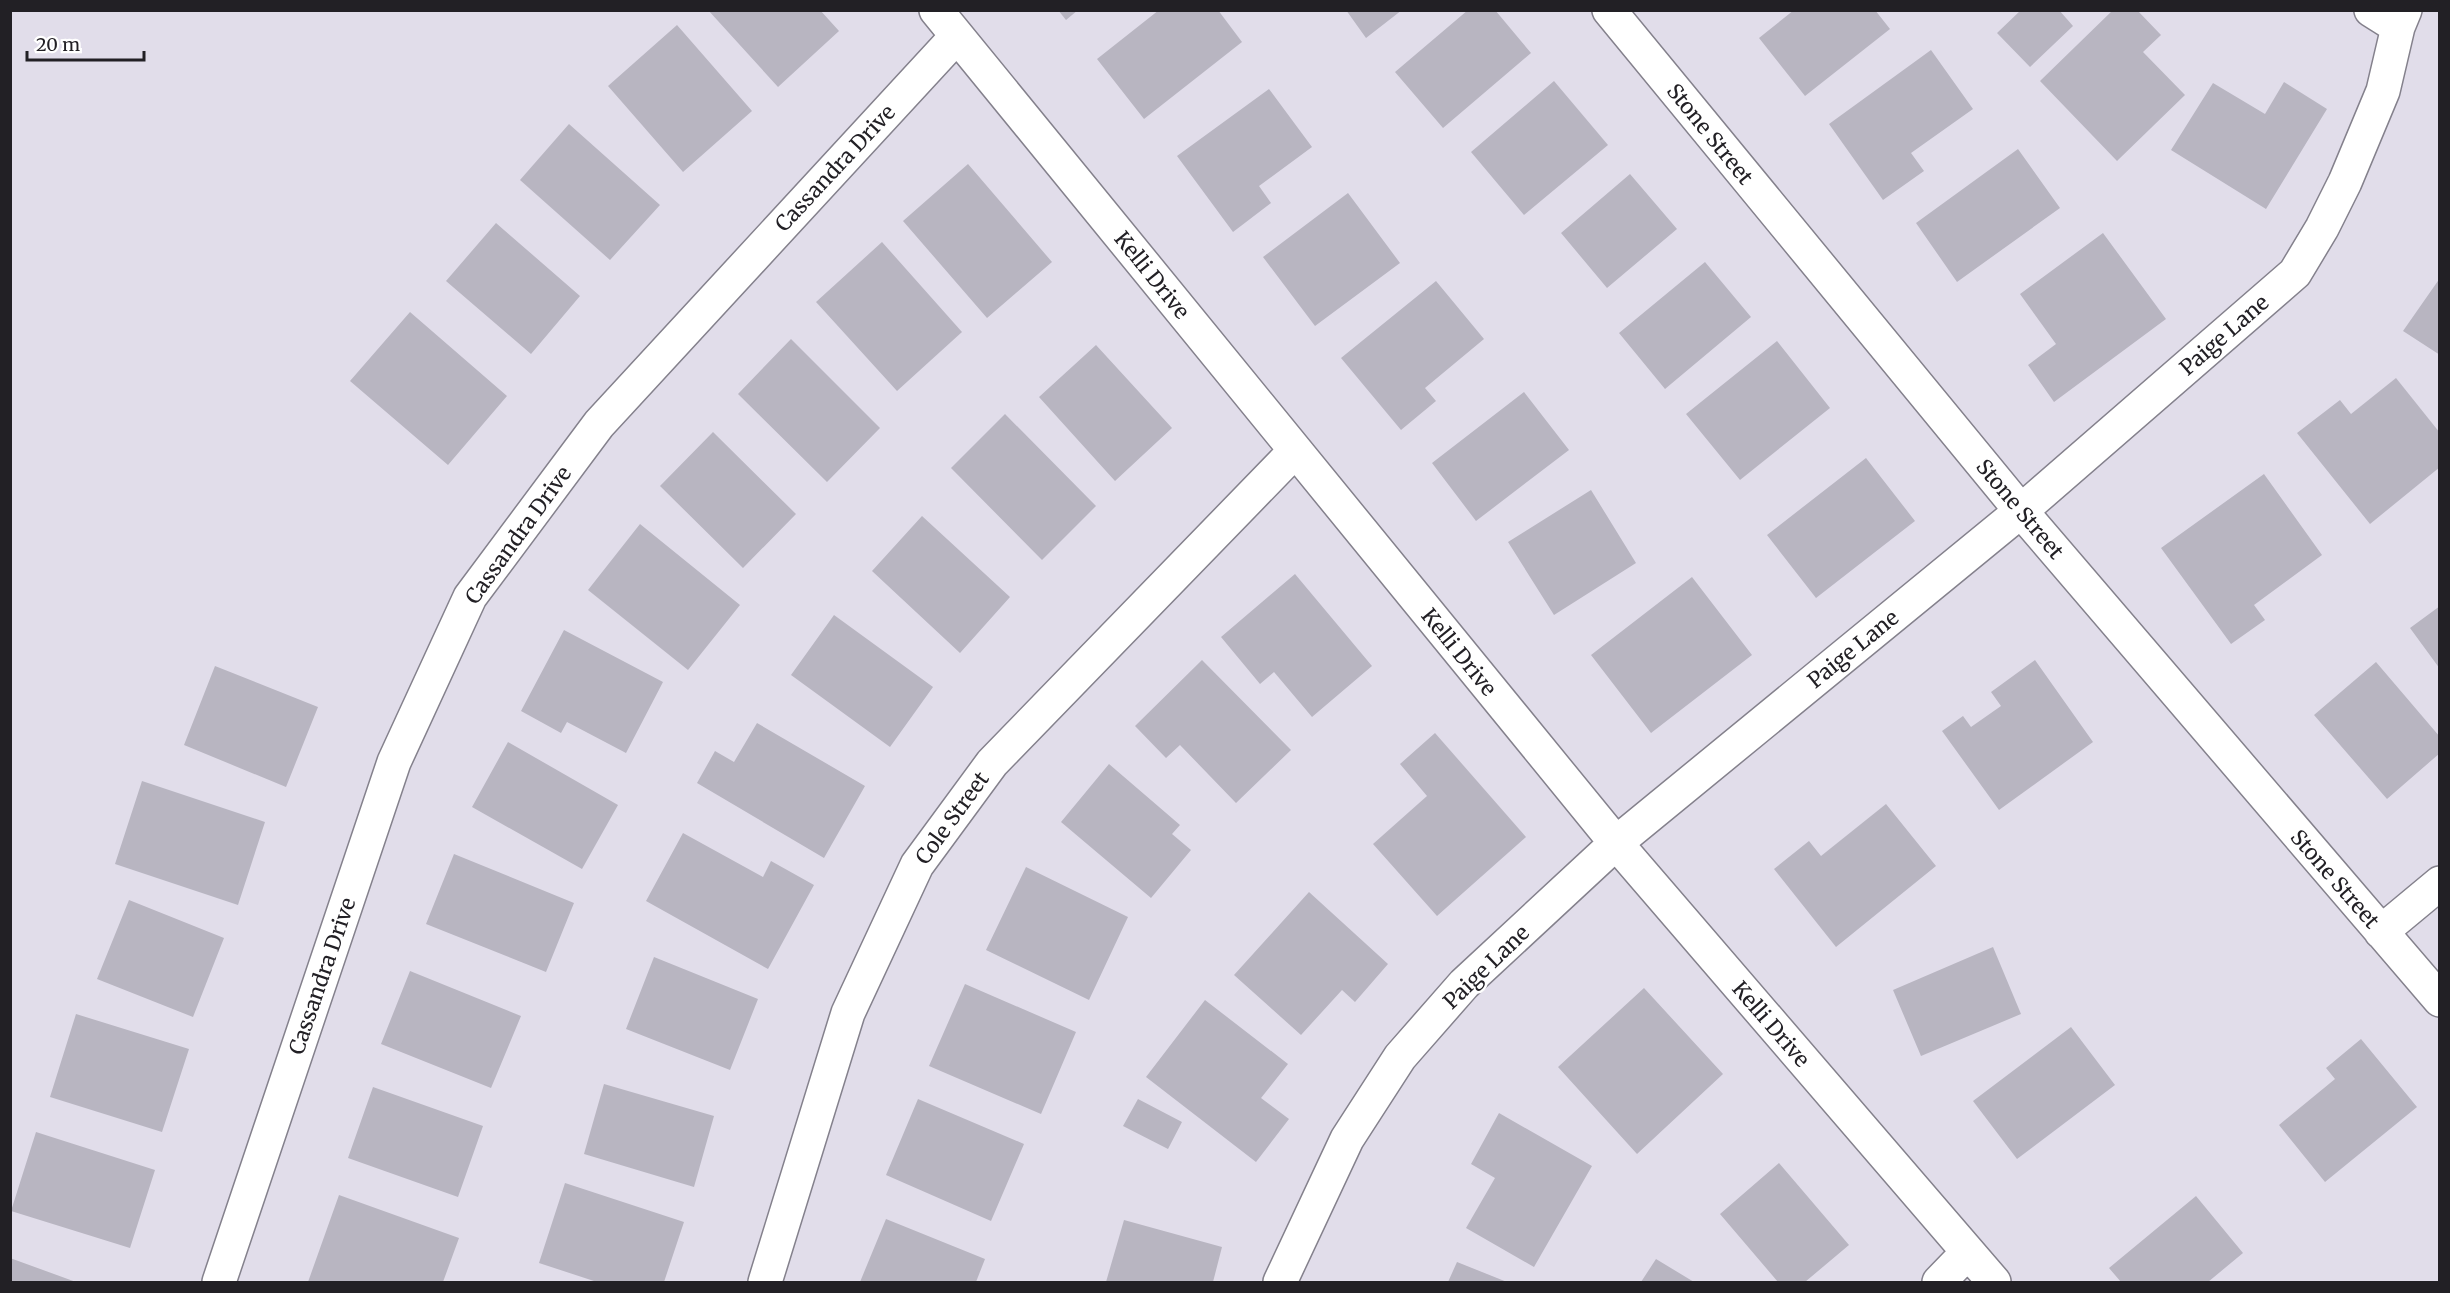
<svg xmlns="http://www.w3.org/2000/svg" width="2450" height="1293" viewBox="0 0 2450 1293" font-family="Merriweather,serif">
	<style>
		.building { fill: #b8b5c1 }
		.lines { fill: none; stroke-linecap: round; stroke-linejoin: round }
		.minor-casing { stroke: #84818c; stroke-width: 36 }
		.minor { stroke: #fff; stroke-width: 33 }
		.labels { text-anchor: middle; dominant-baseline: central; stroke-width: 5; stroke-linejoin: round; paint-order: stroke }
		.street-label { font-size: 21px; fill: #222025; stroke: #fff }
	</style>
	<rect width="100%" height="100%" fill="#e1ddea"/>
	<path class="building" d="M708 10H820L839 31 778 87Z
		M1058 10H1078L1066 20Z
		M1159 10H1218L1242 42 1144 119 1097 59Z
		M1346 10H1402L1366 38Z
		M1468 10H1495L1531 53 1443 128 1395 72Z
		M1794 10H1875L1890 29 1805 96 1759 38Z
		M2021 10H2059L2073 26 2030 67 1997 33Z
		M2113 10H2137L2161 35 2143 52 2185 95 2117 161 2040 81Z
		M677 25 752 111 683 172 608 86Z
		M1931 50 1973 109 1911 153 1924 171 1883 200 1829 124Z
		M1554 81 1608 145 1524 215 1471 152Z
		M2284 82 2327 109 2266 209 2171 150 2213 83 2265 114Z
		M1269 89 1312 147 1259 186 1271 203 1233 232 1177 156Z
		M569 124 660 205 610 260 520 180Z
		M2018 149 2060 208 1957 282 1916 223Z
		M968 164 1052 262 987 318 903 221Z
		M1630 174 1677 229 1607 288 1561 233Z
		M1348 193 1400 263 1315 326 1263 257Z
		M496 223 580 296 531 354 446 281Z
		M2103 233 2166 319 2054 402 2028 365 2056 344 2020 294Z
		M882 242 962 332 897 391 816 302Z
		M1705 262 1751 317 1665 389 1619 333Z
		M2440 278V355L2403 331Z
		M1436 281 1484 339 1425 388 1436 401 1401 430 1341 358Z
		M410 312 507 396 448 465 350 381Z
		M791 339 880 428 827 482 738 394Z
		M1777 341 1830 408 1740 480 1686 414Z
		M1096 345 1172 428 1115 481 1039 397Z
		M2396 378 2440 433V467L2370 524 2297 433 2340 400 2351 414Z
		M1524 392 1569 450 1476 521 1432 463Z
		M1005 414 1096 506 1042 560 951 468Z
		M713 432 796 514 743 568 660 486Z
		M1866 458 1915 521 1816 598 1767 535Z
		M2264 474 2322 555 2254 605 2265 620 2231 644 2161 548Z
		M1591 490 1636 563 1554 615 1508 542Z
		M922 516 1010 597 960 653 872 571Z
		M640 524 740 605 688 670 588 590Z
		M1295 574 1372 666 1312 717 1274 672 1260 684 1221 637Z
		M1692 577 1752 655 1651 733 1591 655Z
		M2440 606V669L2410 628Z
		M834 615 933 687 890 747 791 675Z
		M564 630 663 682 626 753 567 722 561 733 521 711Z
		M1202 660 1291 750 1236 803 1180 745 1166 758 1135 726Z
		M2035 660 2093 742 1999 810 1942 731 1963 716 1971 727 2001 706 1991 692Z
		M2376 662 2440 737V753L2387 799 2314 715Z
		M215 666 318 707 286 787 184 745Z
		M757 723 865 786 824 858 697 783 715 751 734 762Z
		M1435 733 1526 837 1437 916 1373 844 1427 796 1400 764Z
		M508 742 618 805 582 869 472 807Z
		M1109 764 1180 825 1172 834 1191 850 1151 898 1061 822Z
		M142 781 265 822 238 905 115 864Z
		M1886 804 1936 866 1836 947 1774 869 1809 841 1821 856Z
		M683 833 763 877 771 861 814 885 768 969 646 901Z
		M454 854 574 903 546 972 426 924Z
		M1026 867 1128 917 1089 1000 986 950Z
		M1309 892 1388 964 1355 1002 1342 990 1301 1035 1234 975Z
		M129 900 224 938 193 1017 97 979Z
		M1993 947 2021 1014 1921 1056 1893 990Z
		M654 957 758 999 730 1070 626 1029Z
		M410 971 521 1016 491 1088 381 1044Z
		M965 984 1076 1032 1041 1114 929 1066Z
		M1644 988 1723 1074 1637 1154 1558 1067Z
		M1205 1000 1288 1064 1261 1098 1289 1119 1256 1162 1146 1077Z
		M76 1014 189 1049 162 1132 50 1097Z
		M2071 1027 2115 1085 2017 1159 1973 1101Z
		M2361 1039 2417 1107 2325 1182 2279 1125 2335 1079 2326 1068Z
		M604 1084 714 1116 694 1187 584 1154Z
		M373 1087 483 1126 458 1197 348 1158Z
		M918 1099 1024 1144 991 1221 886 1175Z
		M1138 1099 1182 1122 1168 1149 1123 1126Z
		M1499 1113 1592 1166 1534 1267 1466 1228 1495 1178 1471 1164Z
		M36 1132 155 1170 130 1248 11 1211Z
		M1779 1163 1849 1245 1805 1282H1778L1720 1214Z
		M565 1183 684 1222 664 1282H597L539 1263Z
		M339 1195 459 1238 443 1282H308Z
		M2196 1196 2243 1253 2208 1282H2121L2109 1268Z
		M886 1219 985 1259 976 1282H860Z
		M1124 1220 1222 1247 1213 1282H1106Z
		M10 1258 76 1282H10Z
		M1656 1259 1694 1282H1641Z
		M1457 1262 1507 1282H1448Z"/>
	<g class="lines">
		<g class="minor-casing">
			<path id="minor" d="M936 10 1616 843 1994 1282
				M1609 10 2021 511 2440 1000
				M2371 10 2398 27
				M2381 932 2440 883
				M219 1282 394 762 470 597 599 424 957 36
				M765 1282 848 1013 917 865 992 763 1295 451
				M1280 1282 1347 1139 1400 1057 1464 984 1616 843 2021 511 2295 273 2322 228 2345 182 2383 91 2398 27 2405 10
				M1939 1282 1968 1252"/>
		</g>
		<use href="#minor" class="minor"/>
	</g>
	<g class="labels">
		<g class="street-label">
			<text transform="translate(1710 134) rotate(51)">Stone Street</text>
			<text transform="translate(835 168) rotate(-47)">Cassandra Drive</text>
			<text transform="translate(1152 275) rotate(51)">Kelli Drive</text>
			<text transform="translate(2224 335) rotate(-41)">Paige Lane</text>
			<text transform="translate(2020 509) rotate(50)">Stone Street</text>
			<text transform="translate(518 535) rotate(-54)">Cassandra Drive</text>
			<text transform="translate(1853 649) rotate(-39)">Paige Lane</text>
			<text transform="translate(1459 652) rotate(51)">Kelli Drive</text>
			<text transform="translate(952 818) rotate(-54)">Cole Street</text>
			<text transform="translate(2335 879) rotate(49)">Stone Street</text>
			<text transform="translate(1486 967) rotate(-44)">Paige Lane</text>
			<text transform="translate(322 976) rotate(-71)">Cassandra Drive</text>
			<text transform="translate(1771 1024) rotate(49)">Kelli Drive</text>
		</g>
	</g>
	<rect width="2450" height="1293" fill="none" stroke="#222025" stroke-width="24"/>
	<path d="M27 51v9h117v-9" fill="none" stroke="#222025" stroke-width="3"/>
	<text x="36" y="51" font-size="18" fill="#222025" stroke="#ffffff" stroke-width="4.5" paint-order="stroke">20 m</text>
</svg>
